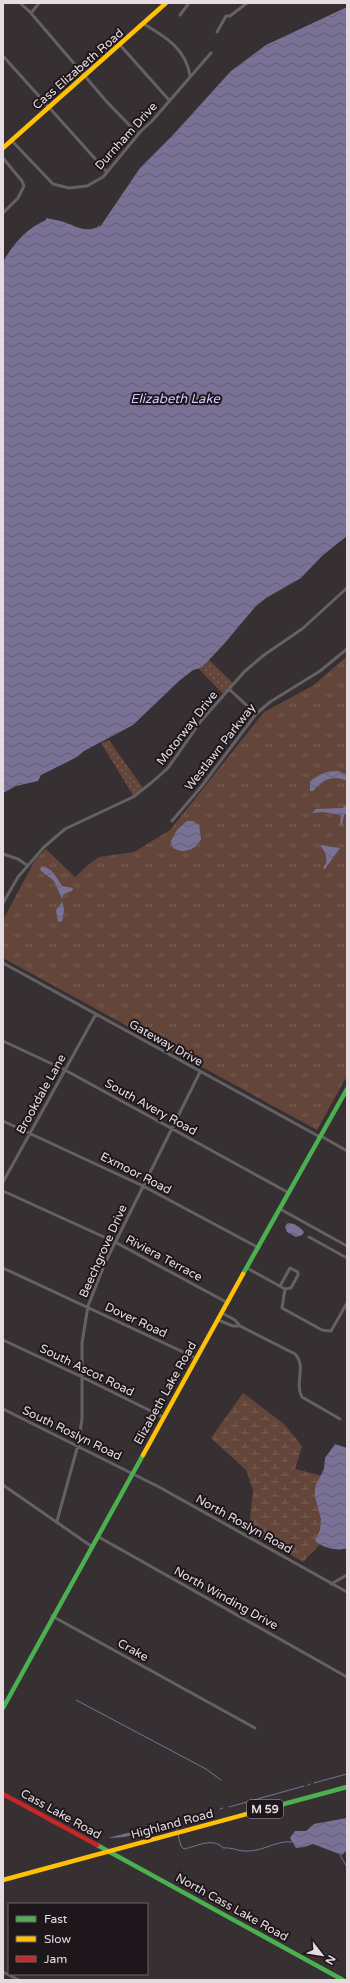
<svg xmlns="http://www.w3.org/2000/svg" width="350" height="1983" viewBox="0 0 350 1983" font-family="'Varela Round',sans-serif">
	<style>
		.grass { fill: url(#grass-tufts) }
		.wetland { fill: url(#wetland-marsh) }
		.park { fill: url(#park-dots) }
		.water { fill: url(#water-waves) }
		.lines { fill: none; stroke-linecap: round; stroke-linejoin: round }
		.stream { stroke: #797296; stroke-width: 1 }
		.street { stroke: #656162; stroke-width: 3 }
		.fast { stroke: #4caf50; stroke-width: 4.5 }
		.slow { stroke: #ffc107; stroke-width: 4.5 }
		.jam { stroke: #c62828; stroke-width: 4.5 }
		.labels { text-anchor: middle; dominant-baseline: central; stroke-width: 4; stroke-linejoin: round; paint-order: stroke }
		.shield { fill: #1d161a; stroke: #a9a0a5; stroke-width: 1 }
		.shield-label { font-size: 11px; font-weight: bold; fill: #e5dbe0 }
		.street-label { font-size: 12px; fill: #e5dbe0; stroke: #1d161a }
		.water-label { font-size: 13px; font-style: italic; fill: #d1c8fc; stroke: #1d161a }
	</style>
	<defs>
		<pattern id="grass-tufts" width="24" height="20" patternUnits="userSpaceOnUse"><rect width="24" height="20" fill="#63453a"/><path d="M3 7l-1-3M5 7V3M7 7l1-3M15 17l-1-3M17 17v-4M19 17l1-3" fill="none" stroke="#795f56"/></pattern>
		<pattern id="wetland-marsh" width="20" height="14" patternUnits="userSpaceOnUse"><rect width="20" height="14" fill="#63453a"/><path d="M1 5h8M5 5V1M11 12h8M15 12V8" fill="none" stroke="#795f56"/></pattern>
		<pattern id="park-dots" width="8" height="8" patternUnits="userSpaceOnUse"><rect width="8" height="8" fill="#63453a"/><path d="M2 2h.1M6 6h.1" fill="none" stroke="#795f56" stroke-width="1.8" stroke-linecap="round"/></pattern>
		<pattern id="water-waves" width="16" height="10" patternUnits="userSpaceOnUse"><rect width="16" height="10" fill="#797296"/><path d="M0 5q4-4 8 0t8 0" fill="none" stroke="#645f75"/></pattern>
	</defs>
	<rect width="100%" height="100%" fill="#363033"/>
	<path class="grass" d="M347 656V1076L317 1130 3 958V920L35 860 46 849 75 877 89 864 99 857 134 852 170 830 264 712 314 685Z"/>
	<path class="wetland" d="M243 1393 284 1424 302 1446 295 1469 327 1477 335 1529 303 1562 249 1530 253 1490 246 1470 211 1438Z"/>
	<path class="park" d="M208 659 233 683 223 694 198 668Z
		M109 740 143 788 133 795 101 743Z"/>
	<path class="water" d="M347 7V536L322 556 301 578 266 598 255 607 224 644 207 662 200 668 193 670 179 681 133 725 84 751 77 757 41 775 38 781 16 786 3 793V262C13 244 26 229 46 220V218C51 219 58 220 64 222 76 226 84 233 98 227L99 225 100 227 140 168 173 135 231 71 266 45Z
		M338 771 347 775V781C333 774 322 780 313 791H310V782C317 774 327 771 338 771Z
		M347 803V813L344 815 342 826 340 825 341 815 323 812 312 813 316 809 343 808Z
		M187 821H193L199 825 201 839C196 850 182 855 172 847L171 841 177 830Z
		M322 845 340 848 325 869 323 868C329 860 327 853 320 846Z
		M44 866 53 872 62 886 73 888 72 891 64 894 62 899 54 881 40 870 41 867Z
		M62 902C65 908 64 915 62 921L58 922 56 910Z
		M288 1223C295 1223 300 1227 304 1232L302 1235 296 1237 287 1232 285 1226Z
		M335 1444 347 1448V1548C339 1552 319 1547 315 1540L320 1530 321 1519 315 1497V1487L324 1469 325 1458Z
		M347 1818V1850L342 1855 313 1844 304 1847 296 1848 290 1838 295 1831H306L314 1824Z
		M175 1821 177 1822 125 1837 108 1838Z"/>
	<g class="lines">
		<path class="stream" d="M76 1700 206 1769 221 1780
			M314 1783 347 1774
			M308 1785 310 1784
			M229 1807 304 1786
			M220 1809 223 1808
			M176 1822 177 1830
			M178 1835 181 1846 184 1849C198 1846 213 1837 223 1848 232 1847 240 1852 248 1851 264 1851 277 1840 292 1842
			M340 1855 347 1867"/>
		<path class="street" d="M20 3 30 12 107 102 138 134
			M31 13 39 3
			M180 15 189 3
			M144 24C166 37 186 49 190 76
			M217 32 226 16H230L247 3
			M120 45 169 100
			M3 56 107 172
			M12 141 53 184 69 188 87 186 103 177 141 131 152 121 211 53
			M3 158 22 181 24 186 18 198 3 213
			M229 689 256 714
			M172 821 201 787 256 714 270 702 320 671 347 649
			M3 854 18 859 28 866
			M3 903 18 877 44 847 65 829 133 797 151 783 168 768 201 721 244 672 264 655 302 629 347 588
			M3 963 320 1137
			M3 1041 65 1070 289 1193
			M3 1121 143 1186 259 1248
			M321 1136 347 1151
			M3 1182 96 1014
			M3 1191 115 1242 228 1303
			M280 1209 347 1246
			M309 1237 347 1258
			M3 1268 196 1358
			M247 1268 285 1289
			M280 1286 290 1268 298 1272V1275L291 1288 285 1289 282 1308 322 1330 331 1331 347 1303
			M222 1313 235 1320 240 1326
			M218 1320 233 1326H240L295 1354C307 1367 294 1383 302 1397L340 1419
			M3 1340 82 1377 163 1417
			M3 1409 159 1487 347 1592
			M3 1485 91 1546
			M57 1521 78 1445 82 1419V1343L88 1306 105 1263 200 1072
			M97 1536 347 1677
			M331 1584 347 1575
			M52 1616 255 1728
			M3 1972 19 1980"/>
		<path class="fast" d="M243 1274 347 1089
			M3 1708 143 1455
			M269 1808 347 1787
			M97 1845 343 1980"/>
		<path class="slow" d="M3 148 166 3
			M143 1455 243 1274
			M3 1880 269 1808"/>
		<path class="jam" d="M3 1794 97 1845"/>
	</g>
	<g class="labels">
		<rect class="shield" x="247" y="1800" width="36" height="18" rx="3"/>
		<g class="shield-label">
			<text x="265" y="1809">M 59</text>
		</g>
		<g class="street-label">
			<text transform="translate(78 69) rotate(-41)">Cass Elizabeth Road</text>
			<text transform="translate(126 136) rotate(-48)">Durnham Drive</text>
			<text transform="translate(187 728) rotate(-52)">Motorway Drive</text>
			<text transform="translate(220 747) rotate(-52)">Westlawn Parkway</text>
			<text transform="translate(166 1043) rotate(29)">Gateway Drive</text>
			<text transform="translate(41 1094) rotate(-61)">Brookdale Lane</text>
			<text transform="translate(151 1107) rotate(29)">South Avery Road</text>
			<text transform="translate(136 1173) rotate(27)">Exmoor Road</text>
			<text transform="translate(103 1251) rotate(-66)">Beechgrove Drive</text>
			<text transform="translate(164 1258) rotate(28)">Riviera Terrace</text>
			<text transform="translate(136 1320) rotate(25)">Dover Road</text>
			<text transform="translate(87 1370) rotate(26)">South Ascot Road</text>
			<text transform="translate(165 1393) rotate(-61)">Elizabeth Lake Road</text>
			<text transform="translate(72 1433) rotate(26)">South Roslyn Road</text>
			<text transform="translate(244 1524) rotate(29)">North Roslyn Road</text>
			<text transform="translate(226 1598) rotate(29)">North Winding Drive</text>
			<text transform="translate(133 1650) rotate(29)">Crake</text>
			<text transform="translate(61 1814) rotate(29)">Cass Lake Road</text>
			<text transform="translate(172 1824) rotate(-15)">Highland Road</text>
			<text transform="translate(232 1907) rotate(29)">North Cass Lake Road</text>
		</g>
		<g class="water-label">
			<text x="175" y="399">Elizabeth Lake</text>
		</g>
	</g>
	<rect width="350" height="1983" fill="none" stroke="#e5dbe0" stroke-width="8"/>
	<rect x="8" y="1903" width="140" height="72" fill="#1d161a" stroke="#6d6569"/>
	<rect x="16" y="1916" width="20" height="6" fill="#4caf50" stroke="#6d6569"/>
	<text x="44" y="1923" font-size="12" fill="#e5dbe0">Fast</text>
	<rect x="16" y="1936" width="20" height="6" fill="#ffc107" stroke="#6d6569"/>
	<text x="44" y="1943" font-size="12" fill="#e5dbe0">Slow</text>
	<rect x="16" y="1956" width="20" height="6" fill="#c62828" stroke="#6d6569"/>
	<text x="44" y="1963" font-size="12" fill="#e5dbe0">Jam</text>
	<g transform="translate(322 1955) rotate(121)" stroke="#1d161a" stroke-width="3" paint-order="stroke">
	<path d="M0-3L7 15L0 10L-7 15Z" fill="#e5dbe0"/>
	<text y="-6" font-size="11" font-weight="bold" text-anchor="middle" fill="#e5dbe0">N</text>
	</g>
</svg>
